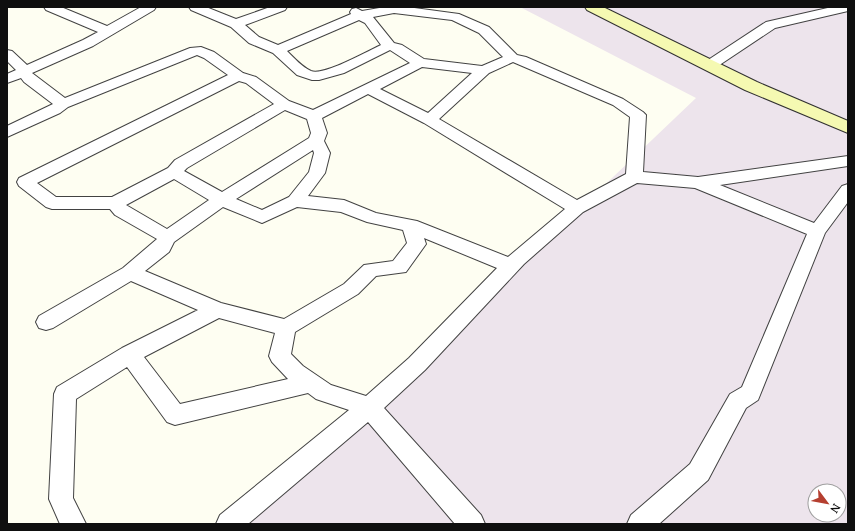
<svg xmlns="http://www.w3.org/2000/svg" width="855" height="531" viewBox="0 0 855 531" font-family="'PT Serif',serif">
	<style>
		.industrial { fill: #ede4ec; fill-rule: evenodd }
		.lines { fill: none; stroke-linecap: round; stroke-linejoin: round }
		.street-casing { stroke: #424242; stroke-width: 2 }
		.secondary-casing { stroke: #313131; stroke-width: 2 }
		.street { fill: #fff; fill-rule: evenodd }
		.secondary { fill: #f5f9b2; fill-rule: evenodd }
	</style>
	<rect width="100%" height="100%" fill="#fefef2"/>
	<path class="industrial" d="M520 7H848V524H249L696 98ZM815 491H839V515H815Z"/>
	<g class="lines">
		<g class="street-casing">
			<path id="street" d="M44 7H61L107 26 141 7H156L154 10 93 46 32 73 65 98 190 48 201 47 214 52 243 73 256 77 289 101 313 110 410 63 390 50 344 73 319 80H312L297 75 273 53 249 43 231 27 191 10 189 7H206L236 19 270 7H287L285 10 245 25 259 37 278 45 351 14 350 12 352 9 356 8 362 11 385 7H407L459 14 489 27 517 55 526 57 623 99 643 112 646 115 643 172 698 177 848 156V166L720 185 814 223 842 186 848 184V202L825 233 758 400 746 408 708 480 659 524H627L631 515 690 464 730 394 742 387 807 234 695 188 637 183 583 212 524 264 425 370 384 408 481 515 485 524H455L368 422 248 524H216L220 515 349 410 316 399 308 393 175 425 167 422 127 367 76 399 73 498 86 524H60L49 499 54 394 57 387 122 348 198 310 131 281 53 328 46 330 39 328 36 322 39 316 123 268 157 239 115 215 110 209H52L46 207 19 186 17 182 19 178 228 75 204 58 197 55 68 107 60 113 7 137V126L53 104 24 82 21 78 7 83V74L16 70 7 61V50L12 51 27 65 83 40 98 32 46 10ZM394 13 452 20 479 33 503 57 482 66 424 59 402 45 394 43 373 17ZM359 20 365 23 381 45C368 51 324 76 311 71 302 67 294 58 287 51ZM513 62 613 105 630 117 626 174 577 200 439 119 489 73ZM422 67 472 73 428 113 380 89ZM239 81 246 83 274 104 175 160 168 168 112 197H56L37 183ZM368 94 424 123 565 209 508 257 417 221 376 213 344 200 308 196 325 173 330 153 324 141 327 133 322 118ZM285 110 307 119 311 133 309 138 222 192 184 171 187 168ZM313 150 314 153 309 172 289 197 262 210 236 199ZM174 179 209 200 167 229 126 205ZM223 207 262 223 297 207 341 212 367 222 403 230 407 243 393 261 364 265 344 284 284 319 221 303 145 271 169 252 174 242ZM424 238 497 268 409 358 366 396 331 385 303 366 291 354 295 332 358 294 376 276 406 272 426 244ZM219 318 275 333 269 356 272 362 288 379 180 404 144 357Z
				M832 7H848V11L775 28 715 68 710 69 705 68 703 65 705 62 766 22Z"/>
		</g>
		<g class="secondary-casing">
			<path id="secondary" d="M585 7H603L757 82 848 121V133L745 90 587 10Z"/>
		</g>
		<use href="#street" class="street"/>
		<use href="#secondary" class="secondary"/>
	</g>
	<rect width="855" height="531" fill="none" stroke="#0f0f0f" stroke-width="16"/>
	<g transform="translate(827 503) rotate(122)"><circle r="19" fill="#ffffff" stroke="#9f9f9f"/>
	<path d="M0-3L7 15L0 10L-7 15Z" fill="#b53f30"/>
	<text y="-6" font-size="11" font-weight="bold" text-anchor="middle" fill="#0f0f0f">N</text>
	</g>
</svg>
